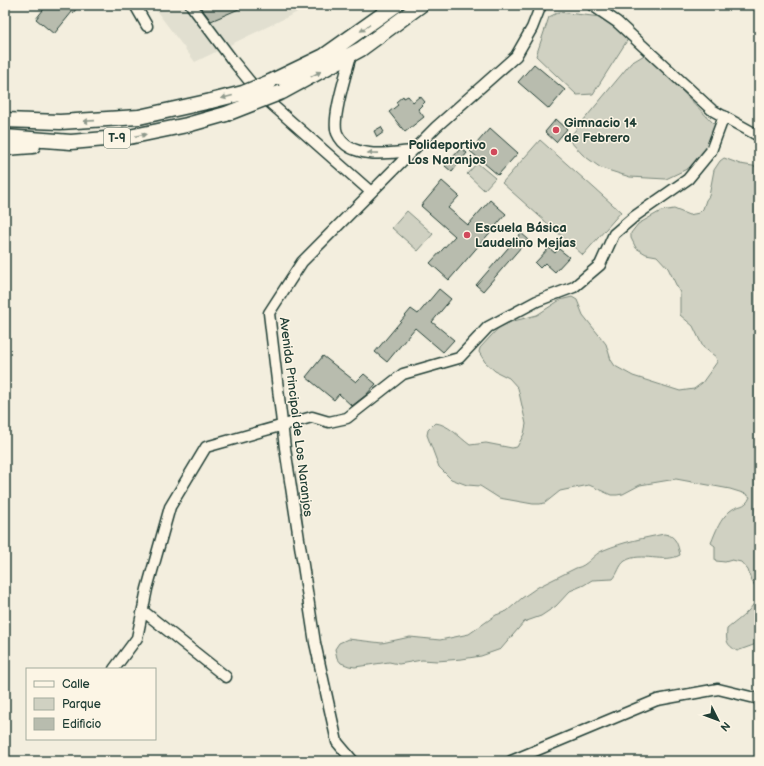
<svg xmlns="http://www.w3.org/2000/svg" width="764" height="766" viewBox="0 0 764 766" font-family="'Balsamiq Sans',sans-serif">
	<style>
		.built { fill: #e1dfd0 }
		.green { fill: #d0d1c2; stroke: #78877b }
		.building { fill: #b8bcae; stroke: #1f3d34 }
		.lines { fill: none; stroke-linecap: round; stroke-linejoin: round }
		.minor-casing { stroke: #1f3d34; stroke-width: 13 }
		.highway-casing { stroke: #1f3d34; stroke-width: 17 }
		.minor { stroke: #fcf5e5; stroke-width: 10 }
		.highway { stroke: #fcf5e5; stroke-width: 14 }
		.highway-bridge-casing { stroke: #1f3d34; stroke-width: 17; stroke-linecap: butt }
		.highway-bridge { stroke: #fcf5e5; stroke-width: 14 }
		.oneway { fill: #8e998c }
		.poi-dot { fill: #d1495b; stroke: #fcf5e5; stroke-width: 1.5 }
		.labels { text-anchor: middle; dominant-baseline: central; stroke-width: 3; stroke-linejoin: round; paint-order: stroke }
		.shield { fill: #fcf5e5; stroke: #617469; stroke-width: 1 }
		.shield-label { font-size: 12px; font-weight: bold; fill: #1f3d34 }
		.poi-label { font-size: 13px; font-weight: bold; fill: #1f3d34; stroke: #fcf5e5; text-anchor: start }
		.street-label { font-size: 13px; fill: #1f3d34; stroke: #fcf5e5 }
	</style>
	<rect width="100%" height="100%" fill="#f3eede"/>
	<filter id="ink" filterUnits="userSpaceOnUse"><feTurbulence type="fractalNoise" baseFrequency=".025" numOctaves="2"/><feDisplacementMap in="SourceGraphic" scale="8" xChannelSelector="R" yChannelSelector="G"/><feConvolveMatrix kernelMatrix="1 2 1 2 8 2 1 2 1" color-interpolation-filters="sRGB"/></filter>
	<g filter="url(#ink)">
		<path class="built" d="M152 5H312L195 62Z"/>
		<path class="green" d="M559 12 609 18 630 36 593 94 577 95 536 56 549 17Z
			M646 54 717 127 711 147 689 168 666 179 630 177 601 168 583 155 568 139 631 63Z
			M540 140 621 212 583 255 502 183Z
			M724 158 740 164 759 167V643L737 651C726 644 726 642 727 629 740 618 757 608 758 590L751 580 748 570 741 562 732 560 725 562 716 561 715 559V546L711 543C716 531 720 519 730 511 738 504 745 509 750 497L746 494 730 489 676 479 640 485 623 494 617 495H611L589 485 560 491 545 503 540 504H533L499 498 480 486 467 485 451 479 439 467 427 435 428 430 435 423C448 424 459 437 470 445L486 443 512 448 517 447 524 434 526 424 518 388 509 378 495 371 485 362 479 352 480 348 502 324 537 315 560 300 572 297 577 300 583 315 606 344 611 360 615 366 633 376 680 391 694 389 702 383 717 362 716 357 703 347 693 326 680 315V293L668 268 657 256 646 254 636 248 631 238V233L638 224 661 211 674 209 689 215 699 213 703 209 706 200 709 196 714 170 720 161Z
			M477 163 495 178 484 190 467 174Z
			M407 211 433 234 418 251 392 228Z
			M664 534C676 535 678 545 680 555 664 564 641 551 625 561 619 565 618 574 613 579L592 580 584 585 570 591 556 606 541 616 524 622 501 649 481 656 462 659 437 661 422 660 399 664 389 662 355 667 349 666 341 663 337 658 335 649 339 643 348 639 382 643 410 637 440 640 469 634 496 615 507 611 522 598 538 587 576 568C588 566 593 554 604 550 623 542 644 538 664 534Z"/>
		<path class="building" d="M47 5H74L77 8 73 13 72 12 54 34 36 19Z
			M199 5H248L211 21Z
			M534 64 565 90 549 109 518 82Z
			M403 96 404 98 408 96 413 102 420 96 425 102 418 109 424 117 405 132 389 112 398 105 396 102Z
			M556 119 567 129 556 142 545 132Z
			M381 127 384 132 377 137 374 131Z
			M490 128 518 153 498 175 470 151Z
			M461 148 467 153 452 172 445 166Z
			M442 181 459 196 448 208 468 225 490 200 506 214 449 280 430 263 455 236 421 206Z
			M521 233 528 239 483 291 476 285Z
			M549 248 555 253 559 249 569 257 555 272 545 263 540 268 535 263Z
			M439 289 451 299 432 322 454 340 443 352 415 328 387 362 375 352 411 309 418 314Z
			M323 356 356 382 364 374 376 384 366 395 352 406 339 394 334 400 306 377Z"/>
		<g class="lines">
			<g class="minor-casing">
				<path id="minor" d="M135 5 147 26
					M191 5 233 61 260 94 371 192
					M592 5 617 22 712 110 759 136
					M351 55C347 71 331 119 337 133 343 147 355 151 369 153 382 155 398 152 412 151
					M143 611 226 677
					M114 669 137 638 147 589 170 507 206 447 312 417 329 422 347 418 403 374 459 358 488 327 537 301 574 287 600 265 614 234 635 216 688 179 711 151 724 116
					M353 761 337 742 315 643 285 448 269 313 302 262 436 127 516 56 532 28 541 5
					M511 761 657 700 718 689 759 699"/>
			</g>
			<g class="highway-casing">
				<path id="highway" d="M270 82 324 56 396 5
					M282 92 361 49 421 5
					M5 120 60 122 139 117 211 101
					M5 137 71 142 129 137 187 125 226 114
					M5 148 33 146"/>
			</g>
			<use href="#minor" class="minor"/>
			<use href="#highway" class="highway"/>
			<g class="highway-bridge-casing">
				<path id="highway-bridge" d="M211 101 243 93 270 82
					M226 114 282 92"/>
			</g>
			<use href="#highway-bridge" class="highway-bridge"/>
		</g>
		<defs><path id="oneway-solid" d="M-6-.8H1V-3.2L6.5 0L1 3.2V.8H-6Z"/></defs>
		<g class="oneway">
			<use href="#oneway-solid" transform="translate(365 28) rotate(146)"/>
			<use href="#oneway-solid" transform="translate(316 74) rotate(-28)"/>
			<use href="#oneway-solid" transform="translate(227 97) rotate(165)"/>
			<use href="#oneway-solid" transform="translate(89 121) rotate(176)"/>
			<use href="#oneway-solid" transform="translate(141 135) rotate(-12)"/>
			<use href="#oneway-solid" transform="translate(373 153) rotate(-179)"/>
		</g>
	</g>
	<g class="poi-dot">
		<circle cx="556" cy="130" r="4"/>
		<circle cx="494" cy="152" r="4"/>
		<circle cx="467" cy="235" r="4"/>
	</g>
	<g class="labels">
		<rect class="shield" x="104" y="128" width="26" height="20" rx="3"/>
		<g class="shield-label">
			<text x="117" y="138">T-9</text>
		</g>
		<g class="poi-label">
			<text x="564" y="123">Gimnacio 14<tspan x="564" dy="15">de Febrero</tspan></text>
			<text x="486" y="145" text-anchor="end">Polideportivo<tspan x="486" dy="15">Los Naranjos</tspan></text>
			<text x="475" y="228">Escuela Básica<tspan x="475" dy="15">Laudelino Mejías</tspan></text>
		</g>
		<g class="street-label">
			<text transform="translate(296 417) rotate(83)">Avenida Principal de Los Naranjos</text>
		</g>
	</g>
	<rect width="764" height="766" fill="none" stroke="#fcf5e5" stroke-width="20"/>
	<rect x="10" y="10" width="744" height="746" fill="none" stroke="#1f3d34" stroke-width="1.5" filter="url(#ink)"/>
	<rect x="26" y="668" width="130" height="72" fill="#fcf5e5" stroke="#a4ab9e"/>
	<rect x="34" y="681" width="20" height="6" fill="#fcf5e5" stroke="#a4ab9e"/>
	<text x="62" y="688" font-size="12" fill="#1f3d34">Calle</text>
	<rect x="34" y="698" width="20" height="12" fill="#d0d1c2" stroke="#a4ab9e"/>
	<text x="62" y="708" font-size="12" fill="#1f3d34">Parque</text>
	<rect x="34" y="718" width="20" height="12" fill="#b8bcae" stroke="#a4ab9e"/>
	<text x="62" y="728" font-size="12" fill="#1f3d34">Edificio</text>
	<g transform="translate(718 720) rotate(132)" stroke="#fcf5e5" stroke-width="3" paint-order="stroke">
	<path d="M0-3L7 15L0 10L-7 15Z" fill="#1f3d34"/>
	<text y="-6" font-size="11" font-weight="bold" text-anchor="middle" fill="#1f3d34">N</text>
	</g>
</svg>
